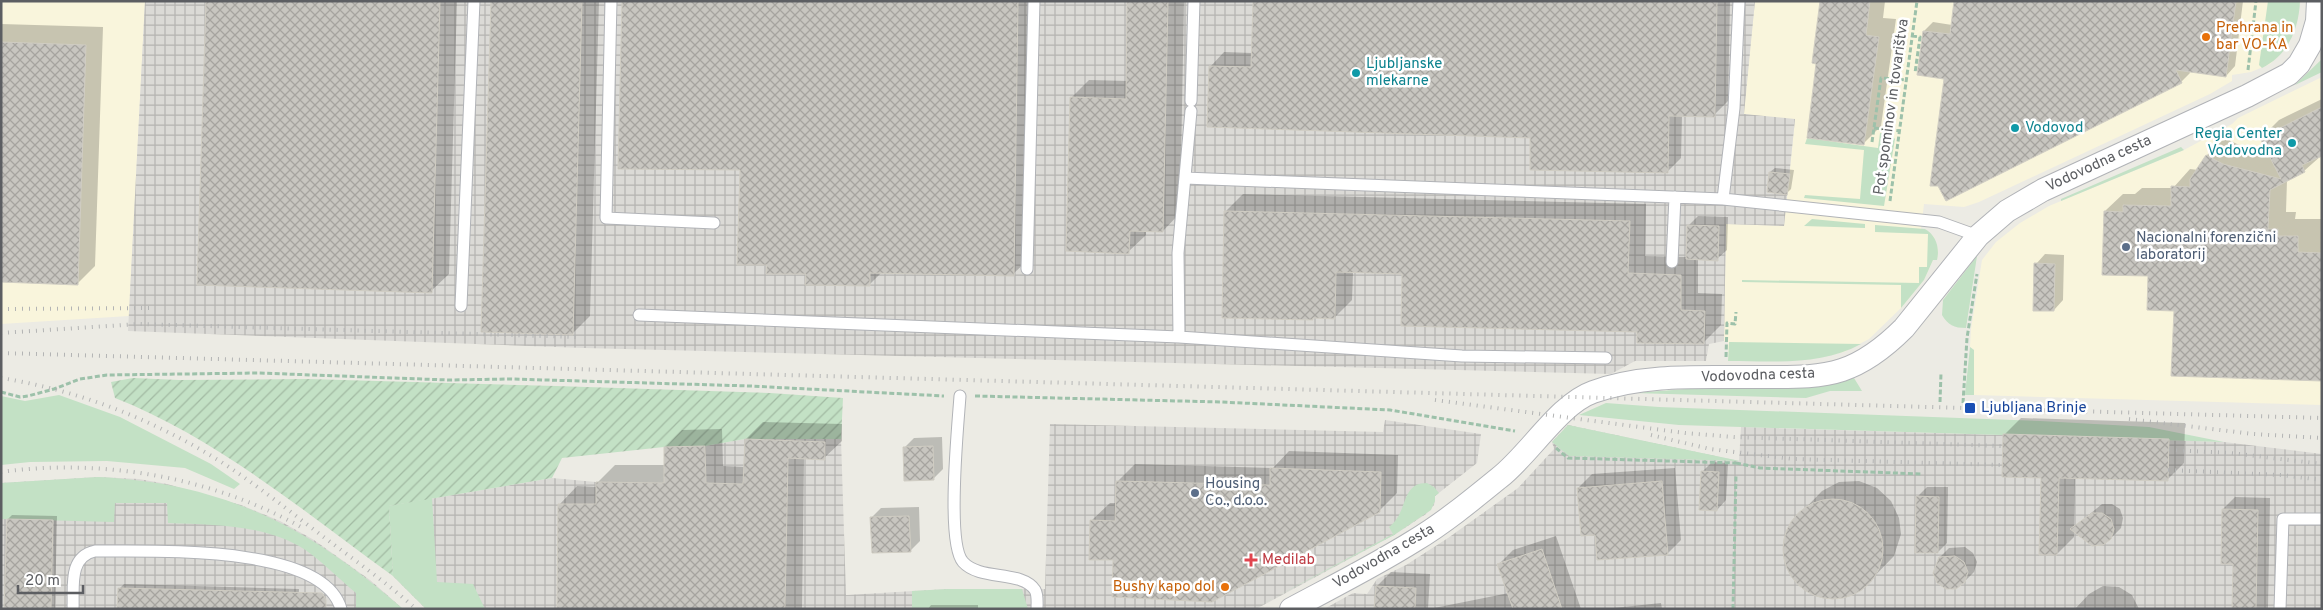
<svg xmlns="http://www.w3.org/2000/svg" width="2323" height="610" viewBox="0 0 2323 610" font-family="Overpass,sans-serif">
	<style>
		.commercial { fill: #f9f5dc }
		.industrial { fill: url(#industrial-grid) }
		.grass { fill: #c3e1c5 }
		.garden { fill: url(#garden-furrows) }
		.shadow { fill: #0003 }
		.building { fill: url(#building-cross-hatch); stroke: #d0cdc3 }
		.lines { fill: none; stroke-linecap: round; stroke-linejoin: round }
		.service-casing { stroke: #b1b3b7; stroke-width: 13 }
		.minor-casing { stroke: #b1b3b7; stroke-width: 24 }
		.path { stroke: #9dc1aa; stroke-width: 3; stroke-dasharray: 5 2.5; stroke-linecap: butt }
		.service { stroke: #fff; stroke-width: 11 }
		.minor { stroke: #fff; stroke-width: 22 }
		.rail { stroke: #b3b4b4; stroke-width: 4; stroke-dasharray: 1 6; stroke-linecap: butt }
		.food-dot { fill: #e8710a; stroke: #fff; stroke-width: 2 }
		.culture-dot { fill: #0f9aa8; stroke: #fff; stroke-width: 2 }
		.service-dot { fill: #5c6f8a; stroke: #fff; stroke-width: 2 }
		.transit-dot { fill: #1a4fb4; stroke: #fff; stroke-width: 2 }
		.health-dot { fill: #e0444e; stroke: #fff; stroke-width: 2 }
		.labels { text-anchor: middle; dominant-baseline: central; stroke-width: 5; stroke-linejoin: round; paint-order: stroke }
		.food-label { font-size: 15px; fill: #c56008; stroke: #fff; text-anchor: start }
		.culture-label { font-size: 15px; fill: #0d838f; stroke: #fff; text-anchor: start }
		.street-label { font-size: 15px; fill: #5c5e62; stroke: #fff }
		.service-label { font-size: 15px; fill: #4e5e75; stroke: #fff; text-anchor: start }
		.transit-label { font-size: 15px; fill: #164399; stroke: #fff; text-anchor: start }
		.health-label { font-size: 15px; fill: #be3a42; stroke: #fff; text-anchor: start }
	</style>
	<defs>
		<pattern id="industrial-grid" width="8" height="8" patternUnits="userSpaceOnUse" patternTransform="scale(1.25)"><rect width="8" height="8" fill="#dbdad6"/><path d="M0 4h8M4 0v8" fill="none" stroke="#b5b4b1"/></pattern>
		<pattern id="garden-furrows" width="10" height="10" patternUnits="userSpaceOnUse" patternTransform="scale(1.25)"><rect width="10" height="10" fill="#c3e1c5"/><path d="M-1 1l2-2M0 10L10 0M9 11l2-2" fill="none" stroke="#a2baa3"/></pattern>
		<pattern id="building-cross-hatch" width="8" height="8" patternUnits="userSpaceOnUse" patternTransform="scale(1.25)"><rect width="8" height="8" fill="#c8c6c0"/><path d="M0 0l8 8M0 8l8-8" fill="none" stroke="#a6a49f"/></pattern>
	</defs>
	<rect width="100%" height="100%" fill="#ecebe4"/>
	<path class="commercial" d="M1 1H145L129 316 1 324Z
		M1755 1H2300L2294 32 2284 50 2270 64 2251 72 2232 75V81L2210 94 1979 202 1964 207 1924 204 1921 229 1928 231 1934 237 1938 250 1937 260H1933L1924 280 1901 308 1869 339 1844 352 1821 357 1785 361H1728V342L1724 341 1726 224 1784 226 1795 120 1743 114Z
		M2322 77V405L1974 395V350L1970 347 1971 329 1982 260 1996 242 2020 223 2049 206 2184 150 2232 124 2238 118Z"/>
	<path class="industrial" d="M145 1H1755L1744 114 1795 119 1784 226 1726 224 1724 341 1709 344 1706 361H1635L1611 374 584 348 128 331Z
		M1385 420 1481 434 1477 463 1435 496 1434 505 1426 514 1394 535 1256 609H426L393 576 389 506 552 478 596 482 664 483V447L705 446 745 439H841L846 595 948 589H1045L1050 424 1383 432Z
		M1568 425 1739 461 1741 427 2224 442 2322 454V609H1324L1353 593 1367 594 1377 579 1406 565 1448 538 1518 488 1554 449 1552 442Z
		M98 477 139 479 167 484 241 505 280 521 314 540 370 580 403 609H1V483Z"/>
	<path class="grass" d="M2268 1H2300C2299 28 2288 56 2262 68L2259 65Z
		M2322 59V72L2295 85Z
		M1880 133 1891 135 1895 139 1884 206 1804 198 1805 195 1860 199 1864 150 1805 144 1807 138 1878 148Z
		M2181 147 2184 150 2061 201V199Z
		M1812 219 1865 224V228L1804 226Z
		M1875 225 1925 229C1936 235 1940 248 1937 260H1933L1924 280 1901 308V285L1742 282V280L1919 283V267H1927L1928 234 1875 232Z
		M1977 256 1966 328C1954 328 1948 325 1942 315L1943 300Z
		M1729 342 1861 344C1821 366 1772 361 1728 361Z
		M1970 347 1974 350V395H1965Z
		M1854 378 1862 391H1830L1806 398 1634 393 1686 389 1803 387Z
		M59 395 120 417 211 464 240 484 234 489 185 468 107 461 30 462 1 465V396L25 401Z
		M1606 403 1659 407 2040 421 2149 427 2224 442 1679 425 1579 415Z
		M1568 425 1740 461 1569 456 1552 442Z
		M98 477C223 483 310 527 403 609H356V593C339 579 318 557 299 546 259 524 213 525 168 523L167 503H115L114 522 1 519V483Z
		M1427 483 1434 487 1439 493 1435 496V501L1431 510 1394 535 1253 609 1393 534 1389 527C1409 512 1400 483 1427 483Z
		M432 498 437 582 473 584 485 609H426L393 576 389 506Z
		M948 589H1022L1028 609H912V591Z"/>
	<path class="garden" d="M133 378 179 380 307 379 556 386 770 393 843 398 841 439H745L705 446 664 447 562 458 552 478 389 506 393 576C306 513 215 437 115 398L111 382Z"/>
	<path class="shadow" d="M207 1H457L449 274 431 291Z
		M492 1H599L590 316 572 334Z
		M623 1H1035L1031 257 1013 274 882 272 869 285 768 264 741 169Z
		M1129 1H1184L1180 213 1163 231 1146 230V235L1128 252 1072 97 1089 80 1128 81Z
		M1254 1H1730L1728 101 1714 115H1682L1681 158 1667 172 1532 137 1210 67 1224 52 1252 53Z
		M1821 1H1885L1883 18 1896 19 1881 126 1863 144 1817 63Z
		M1955 1H2243L2235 66 2226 76 2189 71 2190 73 2181 82 1945 77 1924 31 1933 22 1952 25Z
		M1 24 103 27 95 266 77 284 1 281Z
		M2322 99V155L2304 171 2287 180 2286 212H2296L2295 219H2322V379L2175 309 2105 211 2123 194H2135L2142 188H2173L2190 169 2198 170 2207 155 2225 138 2241 146 2269 154 2261 138 2279 120Z
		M1775 168 1794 170 1791 189 1787 193 1770 172Z
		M1243 194 1646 204 1645 256 1687 257 1689 225 1698 216 1728 217 1727 250 1717 259H1698V293L1722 294 1721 325 1703 343 1639 331 1403 273 1353 272 1352 300 1335 317H1314L1312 319 1225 212Z
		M2045 254 2064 255 2063 300 2054 310 2036 264Z
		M2021 418 2185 423 2184 463 2167 480 2075 478 2074 527 2102 504H2112L2120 509 2123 518 2121 528 2111 538 2074 531V537L2057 554 2042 477 2004 435Z
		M763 422 842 424V441L824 458H804L802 609H558L560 504 577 486 597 487 598 482 615 465H665V448L682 430 722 429 723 466 745 467 746 439Z
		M942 437 943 469 933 479 905 447 914 438Z
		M1289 451 1398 455 1397 493 1379 511 1115 559 1092 520 1110 503H1116L1117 482 1135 464 1273 468Z
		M1712 462 1728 463 1726 500 1717 510 1702 472Z
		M1675 468 1681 540 1667 554 1597 533 1578 488 1592 474Z
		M1859 481 1877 488 1891 501 1899 518 1901 534 1894 556 1862 589 1845 597 1826 598 1808 591 1793 578 1785 561 1784 542 1790 524 1822 491 1839 482Z
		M1927 487H1948L1947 543 1938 552 1917 497Z
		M2235 497 2270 498 2268 609H2233L2234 563 2223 509Z
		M919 507 920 541 910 551 871 518 881 508Z
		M12 515 57 516 55 609H6L8 519Z
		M1556 536 1581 609H1429L1509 593 1499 564 1513 550Z
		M1965 547 1973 553 1977 562 1974 572 1964 582 1940 557 1949 548Z
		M1391 572 1430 574 1428 609H1375L1377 586Z
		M124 584 299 589 298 609 119 589Z
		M2103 586 2119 587 2132 595 2139 609H2075L2089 594Z
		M1661 603 1662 609H1604Z
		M931 605H978V609H928Z"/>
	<path class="building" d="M206 1H440L432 293 197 285Z
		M491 1H582L573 335 481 332Z
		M622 1H1018L1014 276 870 273V286L805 285 806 274H766L767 265H737L740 170 618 169Z
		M1127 1H1168L1163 232 1130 231 1129 254 1066 251 1070 97 1126 99Z
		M1253 1H1717L1715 117 1669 116 1668 173 1530 170V138L1207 127 1209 66 1251 67Z
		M1820 1H1870L1866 35 1879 37 1864 145 1807 138 1816 64 1812 63Z
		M1954 1H2236L2226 77 2176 70 2182 83 1946 201 1938 186H1930L1944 79 1917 75 1923 31 1950 34Z
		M1 42 86 45 78 285 1 282Z
		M2322 107V156L2302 165 2305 172 2270 190 2268 229H2278V236H2298V252L2322 253V381L2171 376 2174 311 2147 310 2148 276 2102 275 2104 211 2123 212V205L2171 206V186L2190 187V179L2206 155 2223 164 2281 179 2260 138Z
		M1769 172 1790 174 1787 195 1767 192Z
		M1224 211 1630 221 1628 273 1681 275V310L1705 311 1704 344 1637 343V332L1401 326 1402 274 1336 272 1335 319 1313 318V320L1222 318Z
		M1687 225 1719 226 1718 261 1686 259Z
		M2034 263 2055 264 2054 311H2033Z
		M2003 434 2169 439 2168 481 2059 478 2057 555H2039L2041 478 2002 477Z
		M745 439 825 442V460L788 458 785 609H557L558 504H596V482L664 483V447L705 446 706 483 743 484Z
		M933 446 934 480 904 481 903 447Z
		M1270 468 1381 472 1380 512 1212 602 1112 597 1113 560H1089L1090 520 1115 521 1116 481 1270 485Z
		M1701 471 1719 472 1717 511 1699 510Z
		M1662 481 1668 555 1597 560 1595 535 1581 536 1577 488Z
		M1916 496 1939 497 1938 553H1915Z
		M1783 549a50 50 0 1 1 100 0a50 50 0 1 1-100 0Z
		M2222 509 2258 510 2256 609H2232L2233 564H2221Z
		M2092 513H2102L2111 519 2114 529 2111 539 2103 545 2092 546 2070 529Z
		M909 516 911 552 872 553 870 517Z
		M7 519 53 520 51 609H4Z
		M1542 549 1562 609H1513L1497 564Z
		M1955 556 1964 562 1968 572 1965 582 1956 589H1946L1937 583 1933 573 1939 557Z
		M1376 586 1416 588 1415 609H1374Z
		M118 588 322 593 326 600V609H117Z"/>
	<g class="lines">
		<g class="service-casing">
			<path id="service" d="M611 1 606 218 714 223
				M1191 101 1194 1
				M1185 178 1723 199 1939 222 1978 236
				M1723 199 1734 108 1739 1
				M1672 262 1675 197
				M1027 269 1034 1
				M461 306 474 1
				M639 315 1179 337 1462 356 1606 358
				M1179 337 1178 253 1191 111
				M960 396C958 425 946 543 963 562 980 581 1022 570 1035 590 1038 595 1037 603 1037 609
				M73 609C74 587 68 557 95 551 149 552 323 543 341 609
				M2280 609 2283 519H2322"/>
		</g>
		<g class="minor-casing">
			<path id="minor" d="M1291 609C1332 587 1374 566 1414 541 1444 523 1472 500 1499 478 1529 455 1559 404 1593 392 1648 372 1710 378 1766 377 1791 377 1818 378 1842 370 1866 362 1886 346 1904 328L1978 236 2007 211 2043 190 2247 96 2289 74 2299 64 2310 45 2317 21 2318 1"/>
		</g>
		<path class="path" d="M1912 36 1920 37 1915 73
			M2248 70 2256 1
			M1874 128 1900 131
			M1872 142 1881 78 1907 80
			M1890 201 1917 1
			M1726 357 1727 323 1735 324 1736 312
			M1 392 20 397 28 396 54 389 80 379 107 375 259 373 448 380 512 379 750 386 944 396
			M975 396 1221 402 1390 410 1515 431
			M1940 402 1941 373
			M1963 403 1967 338 1977 274
			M1556 448 1568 458 1736 463V465
			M1736 463 1760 468 1922 474
			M1733 609 1736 474"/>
		<use href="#service" class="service"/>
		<use href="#minor" class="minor"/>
		<path class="rail" d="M1 309 153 308
			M1 333 139 324 578 337
			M1 353 2322 418
			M1 378C82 391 160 422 229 467 259 487 288 510 317 532 350 557 385 581 416 609
			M1435 400 1685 433 1734 437 2002 446
			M2129 419 2253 434 2322 438
			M1651 435 1710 449 1793 459 2002 465
			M2169 450 2231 453 2322 464
			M2168 470 2281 475 2322 480
			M1 472C103 458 211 477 301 527"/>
	</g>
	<g class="food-dot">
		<circle cx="2206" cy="37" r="5"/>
		<circle cx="1225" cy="587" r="5"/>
	</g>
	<g class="culture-dot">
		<circle cx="1356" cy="73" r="5"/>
		<circle cx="2015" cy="128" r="5"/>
		<circle cx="2292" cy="143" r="5"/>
	</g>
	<g class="service-dot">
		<circle cx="2126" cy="247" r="5"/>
		<circle cx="1195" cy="493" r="5"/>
	</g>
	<rect class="transit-dot" x="1964" y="402" width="12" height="12" rx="2.5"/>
	<path class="health-dot" d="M1248.5 552.5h5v5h5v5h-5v5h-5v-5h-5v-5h5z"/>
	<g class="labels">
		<g class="food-label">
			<text x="2216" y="28">Prehrana in<tspan x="2216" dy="17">bar VO-KA</tspan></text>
			<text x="1215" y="587" text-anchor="end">Bushy kapo dol</text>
		</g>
		<g class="culture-label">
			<text x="1366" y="64">Ljubljanske<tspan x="1366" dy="17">mlekarne</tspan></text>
			<text x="2025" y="128">Vodovod</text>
			<text x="2282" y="134" text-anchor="end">Regia Center<tspan x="2282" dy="17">Vodovodna</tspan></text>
		</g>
		<g class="street-label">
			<text transform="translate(1892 107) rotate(-82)">Pot spominov in tovarištva</text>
			<text transform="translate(2099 164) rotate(-25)">Vodovodna cesta</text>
			<text transform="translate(1758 376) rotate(-2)">Vodovodna cesta</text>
			<text transform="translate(1384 557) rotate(-30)">Vodovodna cesta</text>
		</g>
		<g class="service-label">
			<text x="2136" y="238">Nacionalni forenzični<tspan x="2136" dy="17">laboratorij</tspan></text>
			<text x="1205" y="484">Housing<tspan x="1205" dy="17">Co., d.o.o.</tspan></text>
		</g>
		<g class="transit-label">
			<text x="1981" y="408">Ljubljana Brinje</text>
		</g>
		<g class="health-label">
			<text x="1262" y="560">Medilab</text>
		</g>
	</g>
	<rect width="2323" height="610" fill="none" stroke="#5c5e62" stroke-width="5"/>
	<path d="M18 585v8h65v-8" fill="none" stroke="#5c5e62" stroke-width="2.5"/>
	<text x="25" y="585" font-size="15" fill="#5c5e62" stroke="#ffffff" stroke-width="4" paint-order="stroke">20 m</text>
</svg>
